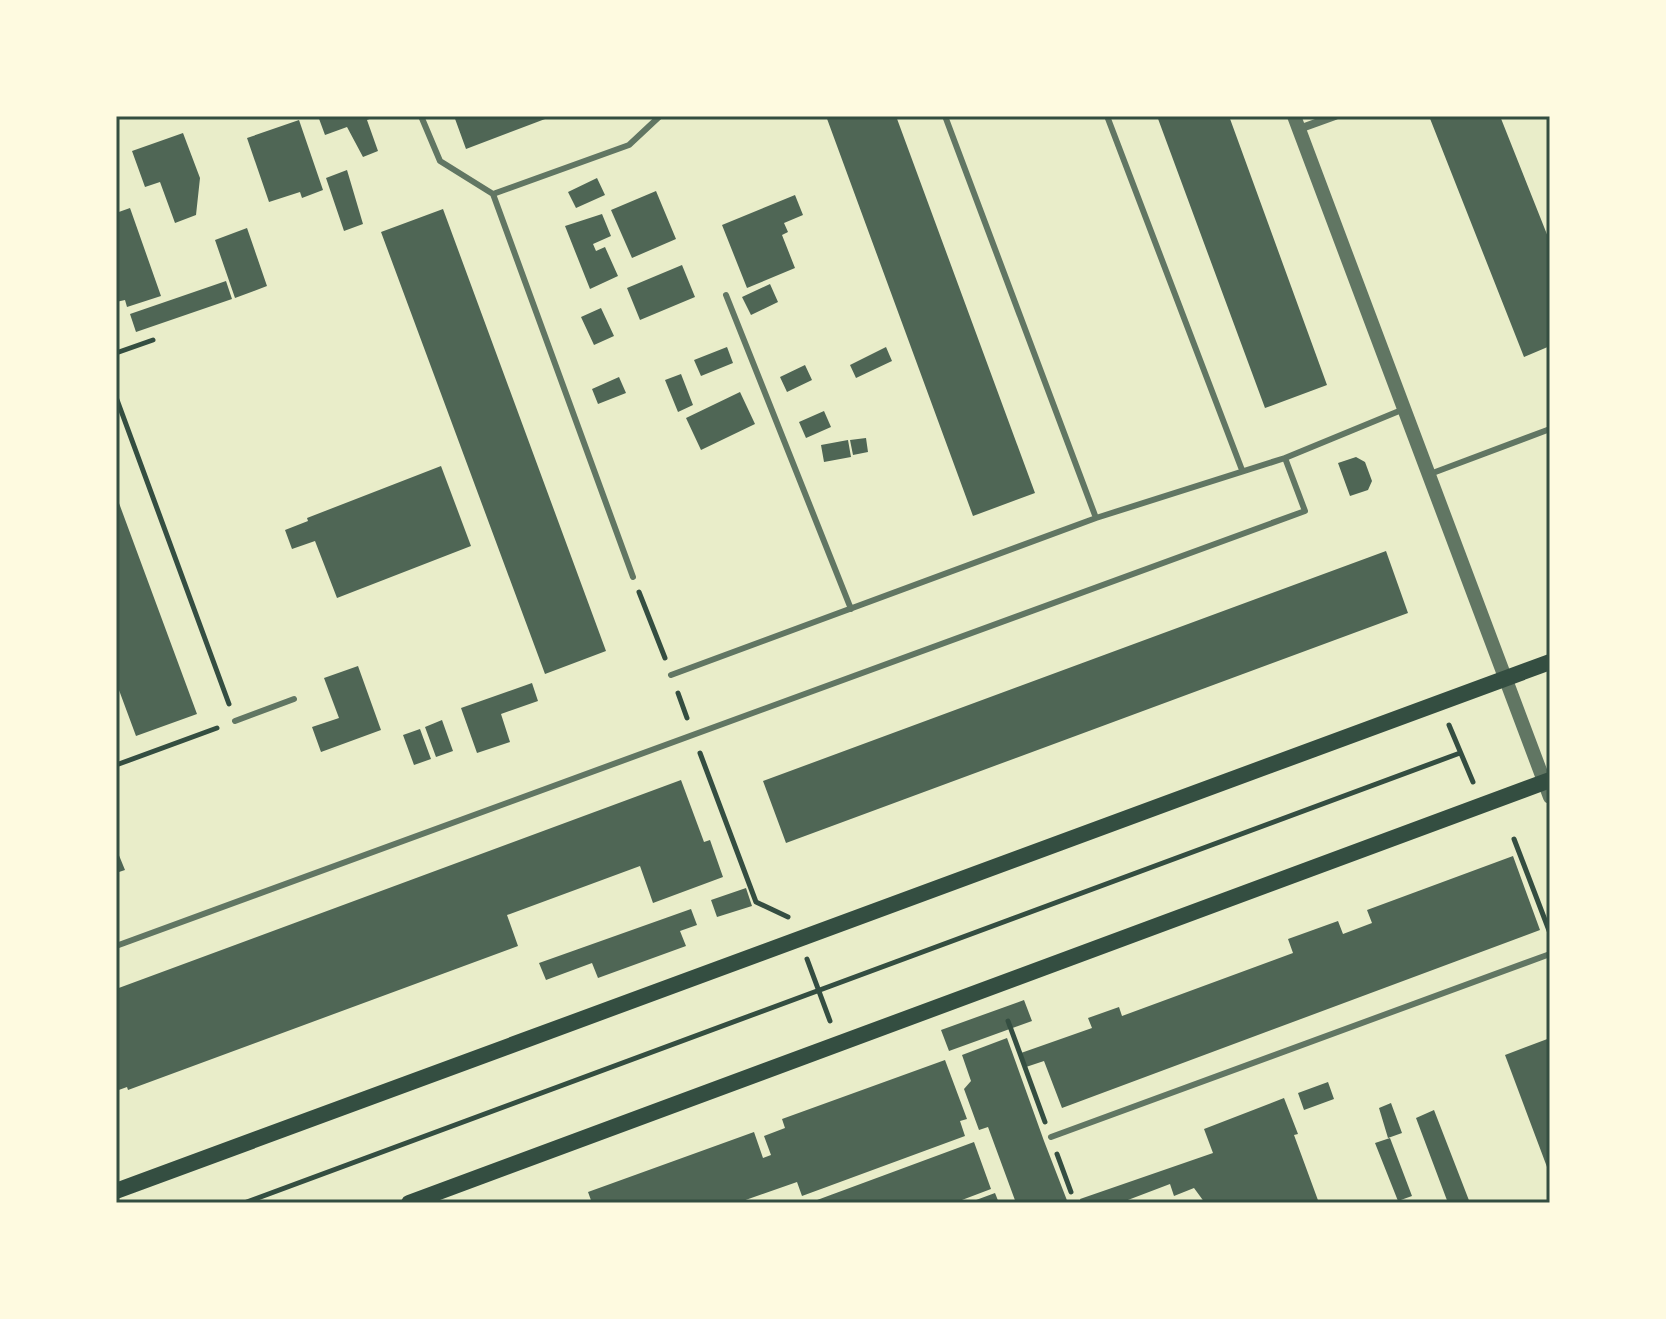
<svg xmlns="http://www.w3.org/2000/svg" width="1666" height="1319" viewBox="0 0 1666 1319" font-family="'Work Sans',sans-serif">
	<style>
		.building { fill: #4f6655 }
		.lines { fill: none; stroke-linecap: round; stroke-linejoin: round }
		.path { stroke: #344e41; stroke-width: 5 }
		.service { stroke: #617663; stroke-width: 6 }
		.minor { stroke: #617663; stroke-width: 8 }
		.tertiary { stroke: #617663; stroke-width: 14 }
		.secondary { stroke: #344e41; stroke-width: 16 }
		.neatline { fill: none; stroke: #344e41; stroke-width: 3 }
	</style>
	<rect width="100%" height="100%" fill="#e9edc9"/>
	<path class="building" d="M318 116H377L367 120 378 151 363 157 347 127 325 135Z
		M454 116H553L466 149Z
		M826 116H896L1035 493 973 516Z
		M1157 116H1229L1327 385 1265 408Z
		M1429 116H1500L1550 242V346L1524 357Z
		M299 120 323 190 302 198 300 192 269 202 247 138Z
		M183 133 200 178 196 215 175 223 160 182 145 187 132 151Z
		M347 170 363 224 344 231 326 178Z
		M597 178 605 195 576 208 568 192Z
		M656 191 676 239 632 258 611 210Z
		M795 195 803 215 784 223 788 232 782 235 795 268 747 288 722 225Z
		M130 208 161 296 127 307 125 300 116 302V213Z
		M443 209 606 651 545 674 381 232Z
		M602 214 611 236 593 244 596 251 605 247 618 276 590 289 565 226Z
		M247 228 267 286 235 298 215 240Z
		M682 265 695 297 640 320 627 288Z
		M226 281 232 299 136 332 130 314Z
		M770 284 778 302 751 315 742 297Z
		M601 308 614 336 594 345 581 317Z
		M727 347 733 363 701 376 694 360Z
		M886 347 892 361 856 378 850 365Z
		M805 365 812 380 787 392 780 377Z
		M681 374 693 405 678 412 665 380Z
		M619 377 626 393 598 404 592 389Z
		M740 392 755 424 701 450 686 418Z
		M824 411 831 427 806 438 799 422Z
		M866 438 868 452 853 455 850 440Z
		M848 440 851 457 824 462 821 445Z
		M1356 457 1365 462 1372 481 1368 490 1350 496 1338 463Z
		M441 466 471 546 337 598 315 541 292 549 285 530 308 521 307 518Z
		M116 495 197 714 136 736 116 682Z
		M1386 551 1408 613 786 843 763 781Z
		M358 666 381 730 321 752 312 727 339 718 324 678Z
		M532 683 538 701 501 714 510 742 477 753 461 708Z
		M442 720 453 751 436 757 425 727Z
		M420 729 431 759 414 765 403 735Z
		M681 780 704 842 710 840 723 877 653 903 640 866 507 915 518 946 128 1090 127 1087 116 1091V989Z
		M116 848 125 870 116 873Z
		M1513 856 1540 930 1062 1108 1044 1061 1026 1067 1021 1053 1092 1028 1088 1018 1119 1007 1122 1016 1293 953 1288 939 1338 921 1343 934 1372 923 1367 910Z
		M746 888 752 906 717 917 711 900Z
		M691 909 697 925 680 931 686 946 598 978 592 963 546 980 539 963Z
		M1024 1000 1032 1021 949 1051 941 1030Z
		M1007 1038 1044 1141 1068 1203H1016L988 1127 979 1130 964 1089 971 1081 962 1055Z
		M1550 1038V1175L1505 1055Z
		M945 1060 967 1119 960 1121 965 1136 802 1196 797 1182 737 1203H592L588 1192 754 1132 763 1158 771 1155 764 1136 785 1128 782 1119Z
		M1328 1082 1334 1099 1304 1110 1298 1093Z
		M1284 1098 1298 1134 1294 1135 1319 1203H1205L1194 1188 1174 1196 1170 1184 1120 1203H1081L1080 1199 1213 1153 1204 1129Z
		M1391 1103 1402 1133 1388 1138 1379 1108Z
		M1434 1110 1470 1203H1448L1416 1118Z
		M1390 1138 1412 1196 1398 1201 1375 1143Z
		M974 1142 991 1189 954 1203H809Z
		M995 1193 999 1203H968Z"/>
	<g class="lines">
		<path class="path" d="M116 353 153 340
			M116 397 229 704
			M639 592 665 658
			M678 693 687 718
			M1449 725 1473 782
			M700 753 756 902 788 917
			M116 765 217 728
			M1514 839 1550 933
			M807 959 830 1021
			M1008 1021 1045 1122
			M1057 1154 1071 1192
			M244 1203 1460 753"/>
		<path class="service" d="M421 116 440 161 493 194 633 577
			M945 116 1096 518
			M1107 116 1242 470
			M493 194 629 145 660 116
			M726 295 851 609
			M1430 474 1550 429
			M671 675 1096 518 1285 458
			M235 721 294 699
			M116 946 1305 511 1285 458 1404 409
			M1051 1137 1550 954"/>
		<path class="minor" d="M1299 129 1335 116"/>
		<path class="tertiary" d="M1294 116 1550 797"/>
		<path class="secondary" d="M116 1191 1550 662
			M409 1203 1550 780"/>
	</g>
	<rect width="1666" height="1319" fill="none" stroke="#fefae0" stroke-width="236"/>
	<rect x="118" y="118" width="1430" height="1083" class="neatline"/>
</svg>
